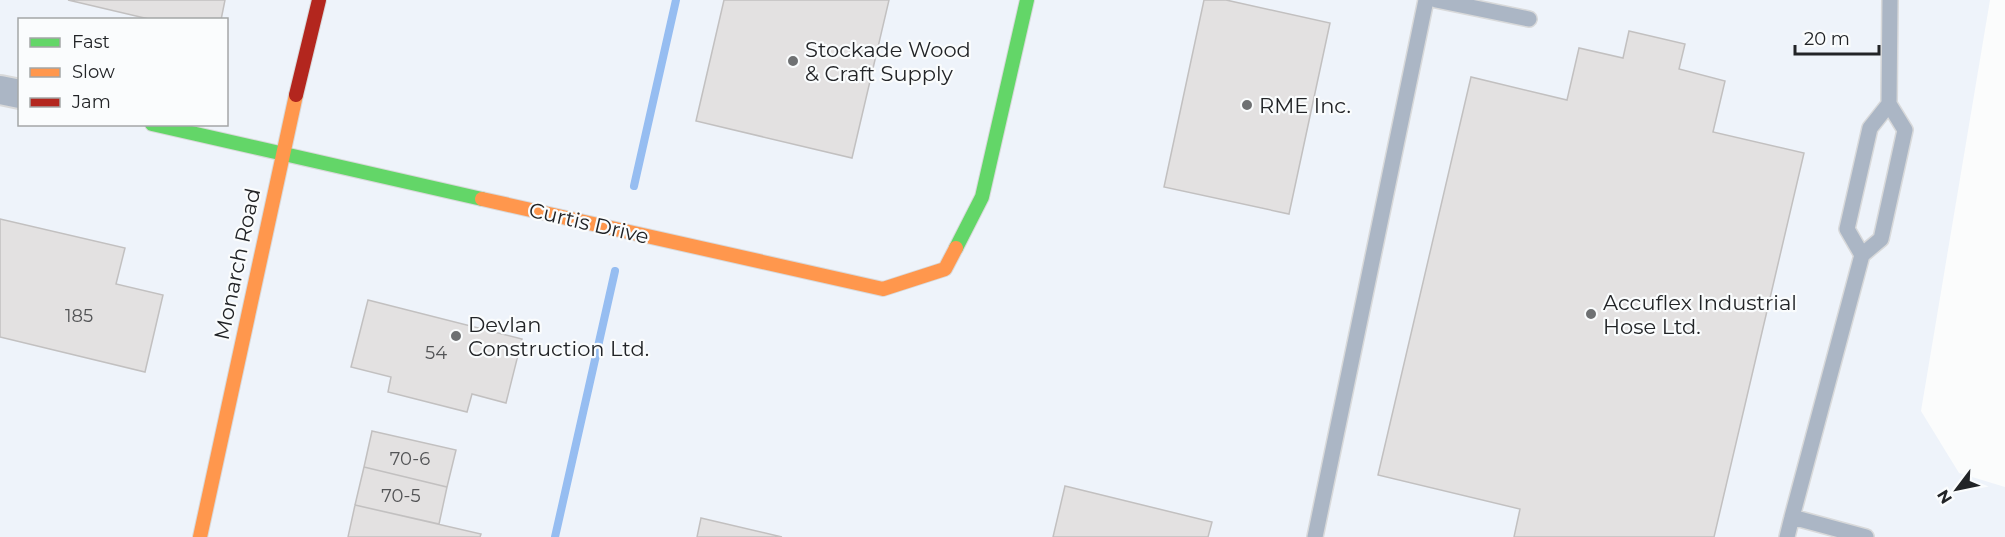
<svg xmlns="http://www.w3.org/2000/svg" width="2005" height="537" viewBox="0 0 2005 537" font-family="Montserrat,sans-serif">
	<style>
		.built { fill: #eef3fa; fill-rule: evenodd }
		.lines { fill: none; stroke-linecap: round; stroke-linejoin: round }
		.stream { stroke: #96bdf1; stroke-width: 8 }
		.building { fill: #e3e1e1; stroke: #c2c0c0; stroke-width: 1.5 }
		.lane-casing { stroke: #d8d9da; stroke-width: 18 }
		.street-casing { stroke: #d8d9da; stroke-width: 32 }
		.fast-casing { stroke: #d8d9da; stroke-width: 16 }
		.slow-casing { stroke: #d8d9da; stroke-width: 16 }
		.jam-casing { stroke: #d8d9da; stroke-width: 16 }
		.lane { stroke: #abb6c5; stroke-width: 15 }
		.street { stroke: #abb6c5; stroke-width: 28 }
		.fast { stroke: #63d668; stroke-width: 14 }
		.slow { stroke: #ff974d; stroke-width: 14 }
		.jam { stroke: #b3261e; stroke-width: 14 }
		.poi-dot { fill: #6e7072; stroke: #fafcfd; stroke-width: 2 }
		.labels { text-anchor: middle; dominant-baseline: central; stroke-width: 4.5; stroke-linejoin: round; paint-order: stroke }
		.number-label { font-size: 18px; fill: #535456 }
		.poi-label { font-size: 21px; fill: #222427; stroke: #fafcfd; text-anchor: start }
		.street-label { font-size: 21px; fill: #222427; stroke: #fafcfd }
	</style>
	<rect width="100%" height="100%" fill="#fbfcfc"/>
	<path class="built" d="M0 0H1990L1921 411 1959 473 2005 487V537H0ZM20 20H226V124H20Z"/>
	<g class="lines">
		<path class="stream" d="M634 186 676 0
			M555 537 615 271"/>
	</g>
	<path class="building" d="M68 0H225L221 20H153Z
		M724 0H889L852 158 696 121Z
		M1204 0H1226L1330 23 1289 214 1164 187Z
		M1629 31 1685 44 1679 69 1725 81 1713 132 1804 153 1714 537H1514L1520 509 1378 475 1471 77 1567 100 1579 48 1623 58Z
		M0 219 125 248 116 284 163 295 145 372 0 337Z
		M368 300 522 339 506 403 472 394 467 412 388 392 391 377 351 367Z
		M372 431 456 450 447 487 364 467Z
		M364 467 447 487 439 524 355 505Z
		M1065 486 1212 522 1208 537H1053Z
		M355 505 481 534 480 537H348Z
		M701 518 782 537H697Z"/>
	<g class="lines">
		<g class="lane-casing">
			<path id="lane" d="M1436 0 1529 19
				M1862 255 1847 229 1870 128 1889 104
				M1315 537 1426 0
				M1787 537 1792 517
				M1866 537 1792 517 1862 255 1881 239 1905 130 1889 104 1890 0"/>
		</g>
		<g class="street-casing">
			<path id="street" d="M0 90 20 94"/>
		</g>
		<g class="fast-casing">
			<path id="fast" d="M152 124 482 199
				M956 248 982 197 1027 0"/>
		</g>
		<g class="slow-casing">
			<path id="slow" d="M482 199 883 289 945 269 956 248
				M200 537 296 95"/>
		</g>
		<g class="jam-casing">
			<path id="jam" d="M296 95 319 0"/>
		</g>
		<use href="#lane" class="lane"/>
		<use href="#street" class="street"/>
		<use href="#fast" class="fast"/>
		<use href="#slow" class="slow"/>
		<use href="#jam" class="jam"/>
	</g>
	<g class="poi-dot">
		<circle cx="793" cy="61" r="6"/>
		<circle cx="1247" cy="105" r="6"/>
		<circle cx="1591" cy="314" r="6"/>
		<circle cx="456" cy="336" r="6"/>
	</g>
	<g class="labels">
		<g class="number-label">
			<text x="79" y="316">185</text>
			<text x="436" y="353">54</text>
			<text x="410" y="459">70-6</text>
			<text x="401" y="496">70-5</text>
		</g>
		<g class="poi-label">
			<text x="805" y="49">Stockade Wood<tspan x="805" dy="24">&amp; Craft Supply</tspan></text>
			<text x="1259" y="105">RME Inc.</text>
			<text x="1603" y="302">Accuflex Industrial<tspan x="1603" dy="24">Hose Ltd.</tspan></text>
			<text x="468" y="324">Devlan<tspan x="468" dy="24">Construction Ltd.</tspan></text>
		</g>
		<g class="street-label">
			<text transform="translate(589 223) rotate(13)">Curtis Drive</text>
			<text transform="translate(237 264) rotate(-78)">Monarch Road</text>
		</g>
	</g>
	<rect x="18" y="18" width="210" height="108" fill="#fafcfd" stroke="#a4a6a7" stroke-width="1.5"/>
	<rect x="30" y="38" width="30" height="9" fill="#63d668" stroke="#a4a6a7" stroke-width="1.5"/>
	<text x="72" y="48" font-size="18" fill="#222427">Fast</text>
	<rect x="30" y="68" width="30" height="9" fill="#ff974d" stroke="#a4a6a7" stroke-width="1.5"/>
	<text x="72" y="78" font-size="18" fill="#222427">Slow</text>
	<rect x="30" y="98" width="30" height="9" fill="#b3261e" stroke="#a4a6a7" stroke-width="1.5"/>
	<text x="72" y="108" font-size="18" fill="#222427">Jam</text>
	<g transform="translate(1957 489) rotate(238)" stroke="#fafcfd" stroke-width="4.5" paint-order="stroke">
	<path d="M0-4.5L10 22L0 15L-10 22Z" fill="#222427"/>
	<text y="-9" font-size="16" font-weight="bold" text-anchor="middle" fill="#222427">N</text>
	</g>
	<path d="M1795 45v9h84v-9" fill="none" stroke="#222427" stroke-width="3"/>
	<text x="1804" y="45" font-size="18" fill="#222427" stroke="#fafcfd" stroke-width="4.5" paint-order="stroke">20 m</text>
</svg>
